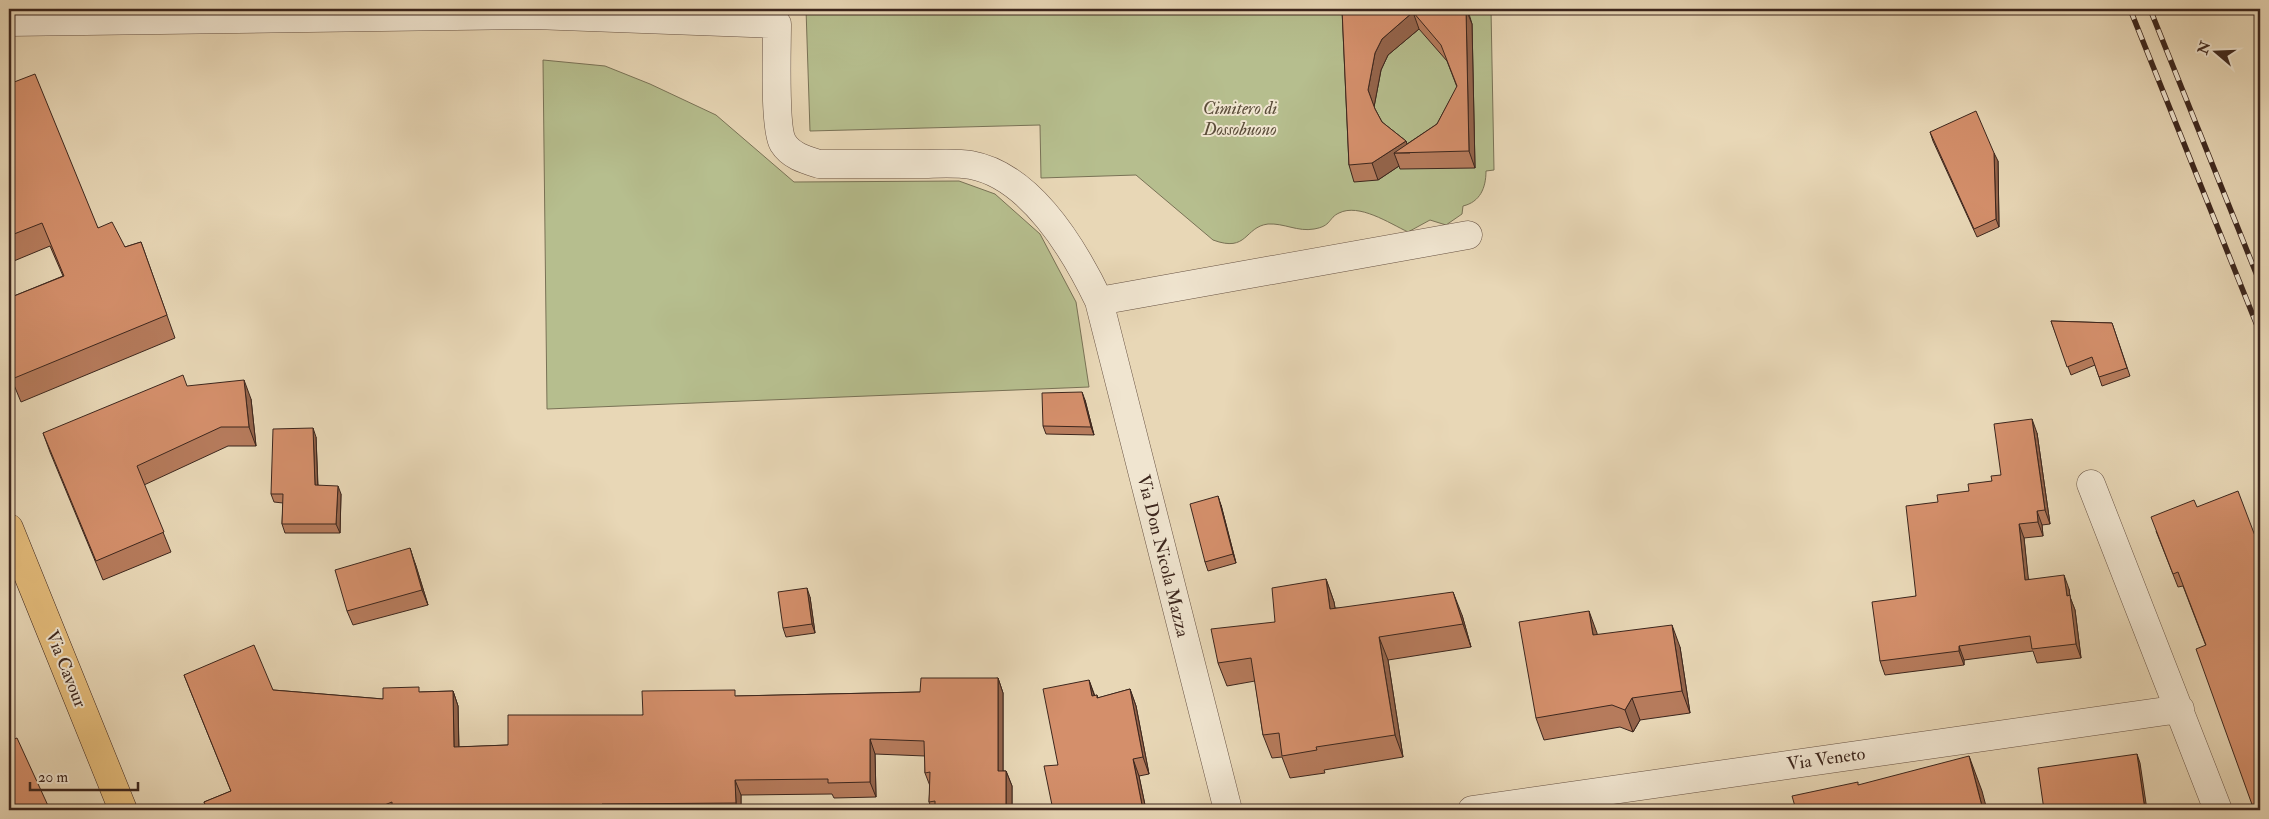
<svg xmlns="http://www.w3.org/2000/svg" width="2269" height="819" viewBox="0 0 2269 819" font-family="'IM FELL Double Pica',serif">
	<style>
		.green { fill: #b6be8e; stroke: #797256 }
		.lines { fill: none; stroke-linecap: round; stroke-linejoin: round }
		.minor-casing { stroke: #675243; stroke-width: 29 }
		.primary-casing { stroke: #3c261d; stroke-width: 29 }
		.minor { stroke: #f0e5d0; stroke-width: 28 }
		.primary { stroke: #e4bc7b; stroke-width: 28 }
		.rail-casing { stroke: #3c261d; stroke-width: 5.5 }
		.rail { stroke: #f0e5d0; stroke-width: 4; stroke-dasharray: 11; stroke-linecap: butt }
		.wall { fill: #b67b5c; stroke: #3c261d; fill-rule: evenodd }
		.shaded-wall { fill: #94644b; stroke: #3c261d }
		.building { fill: #d48f6b; stroke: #3c261d }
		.labels { text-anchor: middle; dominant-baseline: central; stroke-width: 4; stroke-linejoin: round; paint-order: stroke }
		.park-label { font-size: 18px; font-style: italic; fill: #5a4c39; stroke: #f0e5d0 }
		.street-label { font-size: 18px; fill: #3c261d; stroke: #f0e5d0 }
	</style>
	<rect width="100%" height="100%" fill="#e8d7b6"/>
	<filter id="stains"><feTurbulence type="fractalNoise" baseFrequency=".004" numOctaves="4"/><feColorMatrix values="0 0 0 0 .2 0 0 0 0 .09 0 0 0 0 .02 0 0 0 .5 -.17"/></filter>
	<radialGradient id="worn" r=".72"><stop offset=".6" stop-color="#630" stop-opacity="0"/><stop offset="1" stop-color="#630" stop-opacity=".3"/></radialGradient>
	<path class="green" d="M806 9H1491L1494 170 1486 171C1486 188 1480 202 1463 206L1462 214 1446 225 1430 220 1408 232C1389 223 1359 203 1339 213 1328 218 1332 226 1314 229 1298 232 1284 223 1268 224 1244 227 1248 253 1213 240L1136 175 1041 178 1040 125 810 131Z
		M543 60 605 66 650 84 716 115 794 182 959 181 995 194 1040 234 1076 302 1089 387 547 409Z"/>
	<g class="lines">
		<g class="minor-casing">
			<path id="minor" d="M9 22 534 15 777 24C777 47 774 128 783 143 791 156 806 160 819 164 852 164 885 164 918 164 935 164 954 162 971 165 1031 176 1075 251 1099 301L1228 810
				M1099 301 1468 235
				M2091 484 2218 810
				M1472 810 2180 709"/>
		</g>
		<g class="primary-casing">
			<path id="primary" d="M9 528 123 810"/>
		</g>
		<use href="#minor" class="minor"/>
		<use href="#primary" class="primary"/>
		<g class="rail-casing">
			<path id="rail" d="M2130 9 2260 333
				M2150 9 2260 283"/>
		</g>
		<use href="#rail" class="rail"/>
	</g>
	<path class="wall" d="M1342 9H1483V13L1469 14 1472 24 1475 168 1400 169 1399 166 1378 180 1354 182 1349 165ZM1419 29 1447 61 1457 87 1437 124 1407 144 1406 141 1382 122 1374 107 1381 70 1388 55Z
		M9 84 98 228 125 247 141 242 175 338 21 402 9 373V298L63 276 50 246 9 263Z
		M1930 132 1998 161 1999 227 1977 237 1933 141Z
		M2051 321 2112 323 2130 376 2102 386 2095 365 2071 375Z
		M251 399 256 446H228L144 485 171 552 103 580 50 452 43 433Z
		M1085 400 1094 435 1046 434 1043 426Z
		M2037 433 2050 524 2042 525 2043 536 2024 538 2028 579 2069 589 2070 597 2075 610 2081 658 2037 663 2033 651 1964 660V665L1885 675 1880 661 1916 596 1938 502 1969 491 1992 481 2001 475Z
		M316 437 318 485 341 494 340 533H285L282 524 283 503 274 502 271 494Z
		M1221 505 1236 563 1208 571 1205 562Z
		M2197 507 2206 646 2183 586 2178 587 2156 531Z
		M415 563 428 605 353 625 347 611Z
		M1326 579 1334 602 1335 608 1462 615 1471 647 1388 660 1403 757 1324 770 1325 773 1290 778 1282 757 1272 758 1263 735 1255 681 1227 686 1218 663 1275 622Z
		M810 597 815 633 786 637 783 628Z
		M1598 635 1680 647 1690 713 1640 720 1633 732 1620 727 1544 740 1536 718Z
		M184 675 273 690 383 699 421 692 453 691 458 706 459 747 508 745 643 715 737 696 920 692 998 678 1003 693V771H1006L1012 786V810H932L929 802 930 786 925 773V756L875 754 876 797 834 798 832 794 741 795V810H207L204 802 231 791Z
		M1089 680 1095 696 1097 695 1098 698 1130 689 1136 706 1149 774 1139 776 1146 810H1053L1058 765Z"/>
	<path class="shaded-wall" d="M1466 9 1472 24 1475 168 1469 151Z
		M1413 12 1419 29 1388 55 1381 70 1374 107 1368 90 1375 53 1382 39Z
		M1406 141 1410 153H1394L1399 166 1378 180 1372 163Z
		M1994 153 1998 161 1999 227 1996 219Z
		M244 380 251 399 256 446 249 427Z
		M1082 392 1085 400 1094 435 1091 427Z
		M2032 419 2037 433 2050 524 2045 510Z
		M313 428 316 437 318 494 315 485Z
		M338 486 341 494 340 533 336 524Z
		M1218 496 1221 505 1236 563 1233 554Z
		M2037 511 2042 525 2043 536 2038 522Z
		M2019 524 2024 538 2030 594 2025 580Z
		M410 548 415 563 428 605 422 590Z
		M2064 575 2069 589 2070 597 2075 610 2081 658 2076 644 2067 596Z
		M1326 579 1334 602 1339 632 1330 609Z
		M807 588 810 597 815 633 812 624Z
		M1453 592 1462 615 1471 647 1463 624Z
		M1589 611 1597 633 1601 657 1593 635Z
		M1672 625 1680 647 1690 713 1682 691Z
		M1379 637 1388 660 1403 757 1395 735Z
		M1959 646 1964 660V665L1959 651Z
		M998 678 1003 693V786L998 771Z
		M1089 680 1095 698 1092 696Z
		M1130 689 1136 706 1149 774 1143 757Z
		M453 691 458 706 459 762 454 747Z
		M1632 698 1640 720 1633 732 1625 710Z
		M9 728 18 758 9 732Z
		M870 739 875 754 876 797 870 782Z
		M2137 754 2140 763 2147 810H2145Z
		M1969 756 1982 791 1987 810H1983Z
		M1133 759 1139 776 1146 810H1143Z
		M1006 771 1012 786V810H1006Z
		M735 780 741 795V810H738L736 803Z"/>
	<path class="building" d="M1342 9H1466L1469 151 1394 153 1437 124 1457 86 1441 45 1413 12 1382 39 1375 53 1368 90 1375 109 1382 122 1406 141 1372 163 1349 165Z
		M35 74 98 228 112 222 125 247 141 242 167 315 12 379 9 370V298L64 276 42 223 9 236V84Z
		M1976 111 1994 153 1996 219 1974 229 1930 132Z
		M2051 321 2112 323 2127 368 2099 377 2092 357 2067 367Z
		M183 375 187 386 244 380 249 427H221L137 466 164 532 96 561 43 433Z
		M1082 392 1091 427 1043 426 1042 393Z
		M2032 419 2045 510 2037 511 2038 522 2019 524 2025 580 2064 575 2067 596 2070 595 2076 644 2032 649 2030 636 1959 646V651L1880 661 1872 602 1916 596 1906 506 1938 502 1937 495 1969 491 1968 484 1992 481 1991 476 2001 475 1994 424Z
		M313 428 315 485 338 486 336 524H282L283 494H271L273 429Z
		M2238 491 2260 549V810H2254L2196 649 2206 645 2178 572 2173 574 2151 517 2194 500 2197 507Z
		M1218 496 1233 554 1205 562 1190 504Z
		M410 548 422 590 347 611 335 570Z
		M1326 579 1330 609 1453 592 1463 624 1379 637 1395 735 1316 747 1317 750 1282 756 1279 733 1263 735 1251 658 1218 663 1211 629 1275 622 1272 588Z
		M807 588 812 624 783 628 778 592Z
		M1589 611 1593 635 1672 625 1682 691 1632 698 1625 710 1612 705 1536 718 1519 622Z
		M254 645 273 690 383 699V688L419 687V692L453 691 454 747 508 745V715H643L642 691 735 690V696L920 692 921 678H998V771H1006V810H935V801L929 802 930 772 925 773 924 741 870 739V782L828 783V779L735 780 736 803 602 804V810H392V802L372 810H208L204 802 231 791 184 675Z
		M1089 680 1092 696 1097 695V698L1130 689 1143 757 1133 759 1143 810H1053L1044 766 1058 765 1043 689Z
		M9 732 11 740 17 738 50 810H9Z
		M2137 754 2145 810H2044L2038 768Z
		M1969 756 1983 810H1796L1792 796 1858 782V785Z"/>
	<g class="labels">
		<g class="park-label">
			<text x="1240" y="108">Cimitero di<tspan x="1240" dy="21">Dossobuono</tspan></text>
		</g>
		<g class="street-label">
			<text transform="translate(1163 556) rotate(76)">Via Don Nicola Mazza</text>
			<text transform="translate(66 669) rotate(68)">Via Cavour</text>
			<text transform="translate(1826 759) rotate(-8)">Via Veneto</text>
		</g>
	</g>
	<rect width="2269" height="819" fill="none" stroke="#e8d7b6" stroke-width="30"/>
	<rect x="10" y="10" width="2249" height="799" fill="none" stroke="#3c261d" stroke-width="2.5"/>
	<rect x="15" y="15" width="2239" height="789" fill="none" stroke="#3c261d"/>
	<g transform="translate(2216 52) rotate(289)" stroke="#f0e5d0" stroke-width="4" paint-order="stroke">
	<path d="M0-4L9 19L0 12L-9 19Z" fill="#3c261d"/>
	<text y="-8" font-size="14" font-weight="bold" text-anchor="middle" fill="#3c261d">N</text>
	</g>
	<path d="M30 782v8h108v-8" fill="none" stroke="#3c261d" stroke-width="2.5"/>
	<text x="38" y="782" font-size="15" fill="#3c261d" stroke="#f0e5d0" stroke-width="4" paint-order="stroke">20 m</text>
	<rect width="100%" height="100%" filter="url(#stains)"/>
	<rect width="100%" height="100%" fill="url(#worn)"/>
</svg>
